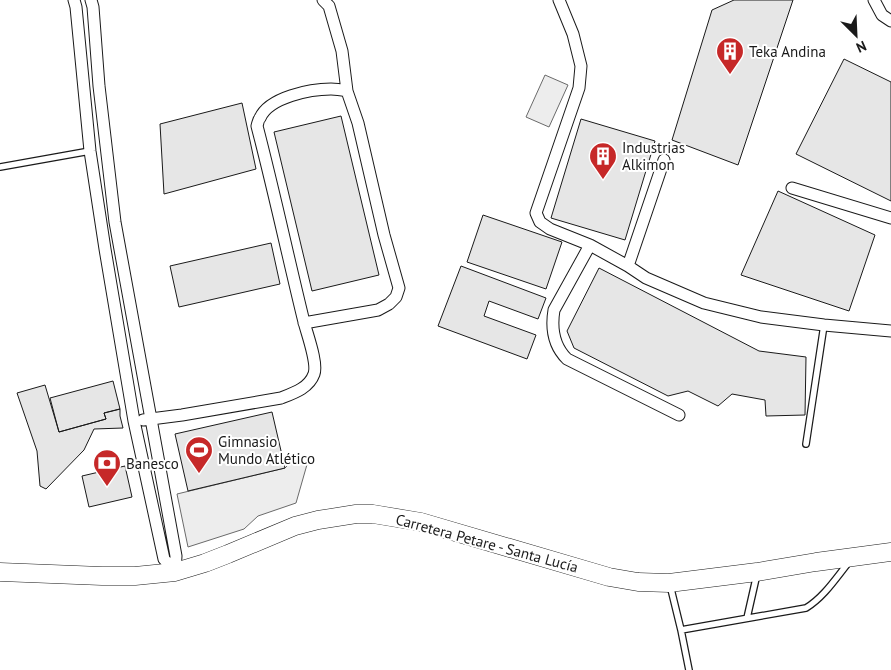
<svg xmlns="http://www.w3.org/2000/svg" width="891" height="670" viewBox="0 0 891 670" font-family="'PT Sans',sans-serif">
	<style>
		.built { fill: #ededed; stroke: #6a6a6a }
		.building { fill: #e6e6e6; stroke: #1a1a1a }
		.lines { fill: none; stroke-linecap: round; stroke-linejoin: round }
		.service-casing { stroke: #1a1a1a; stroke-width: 8 }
		.minor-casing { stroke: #1a1a1a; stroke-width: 13 }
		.primary-casing { stroke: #1a1a1a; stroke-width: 19 }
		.service { stroke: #fff; stroke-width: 5.5 }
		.minor { stroke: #fff; stroke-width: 11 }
		.primary { stroke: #fff; stroke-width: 18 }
		.labels { text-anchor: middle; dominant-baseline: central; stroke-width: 4; stroke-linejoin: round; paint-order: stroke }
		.poi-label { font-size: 15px; fill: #1a1a1a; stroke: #fff; text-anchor: start }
		.street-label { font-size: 15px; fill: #1a1a1a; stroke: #fff }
	</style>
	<rect width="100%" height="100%" fill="#fff"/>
	<path class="built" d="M545 75 568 85 549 127 526 117Z
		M308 461 296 503 258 516 244 529 188 547 177 494 285 468 288 465Z"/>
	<path class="building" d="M734 0H793L738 165 672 140 712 10Z
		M844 59 891 82V201L796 154Z
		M242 103 256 169 164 194 160 124Z
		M341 116 379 275 312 291 274 132Z
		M581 119 655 141 625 240 551 218Z
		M778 191 875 235 849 311 741 275Z
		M483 215 562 242 546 289 467 262Z
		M271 243 280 284 179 307 170 266Z
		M461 266 546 298 538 319 489 301 484 316 536 335 527 359 438 326Z
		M599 268 759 351 806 357 805 415 766 416 765 400 732 394 718 406 688 391 668 396 574 348 567 331Z
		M113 381 120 409 104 413 106 419 59 432 50 398Z
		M45 385 59 432 106 419 104 413 120 409V416L123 428 94 429 84 450 46 489 40 486 37 451 17 393Z
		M272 412 285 468 188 491 175 434Z
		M125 466 132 497 89 507 82 476Z"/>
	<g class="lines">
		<g class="service-casing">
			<path id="service" d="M0 167 90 151
				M806 444 824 325
				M670 585 681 630 689 670
				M747 618 757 574
				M681 630 806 608C824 597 836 578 849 562"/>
		</g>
		<g class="minor-casing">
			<path id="minor" d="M74 0 76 7 90 151 105 249 134 421 164 559 175 572
				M91 0 93 7 99 86 115 222 176 556 175 572
				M559 0 573 34 581 66 579 88 536 213 540 222 550 229 590 245
				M874 0 882 15 891 21
				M664 160 628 266 646 278 704 303 761 317 824 325 891 331
				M792 188 891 218
				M628 266 590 245 554 310C551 328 554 346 567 359L679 415
				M304 323 378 310 389 304 396 297 399 288 384 235 358 123 347 91 342 51 329 6 323 0
				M143 420 182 415 281 398C294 393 309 388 314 374 318 363 307 334 304 322 288 257 274 191 257 126 258 123 258 120 260 118 269 97 311 89 331 89 336 89 342 90 347 91"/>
		</g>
		<g class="primary-casing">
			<path id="primary" d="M0 572 102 576H135L175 572 205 563 228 554 295 526 318 520 356 514H373L421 522 609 577 638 582 669 583 757 572 816 562 891 552"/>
		</g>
		<use href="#service" class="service"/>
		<use href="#minor" class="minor"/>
		<use href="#primary" class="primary"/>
	</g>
	<defs>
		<g id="building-pin" transform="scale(1.4375)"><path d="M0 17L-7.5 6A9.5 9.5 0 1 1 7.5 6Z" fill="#c62828" stroke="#fff"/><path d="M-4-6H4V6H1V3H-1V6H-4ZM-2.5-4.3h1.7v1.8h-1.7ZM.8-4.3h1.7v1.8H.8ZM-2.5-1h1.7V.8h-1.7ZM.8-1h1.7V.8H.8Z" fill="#fff"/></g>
		<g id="stadium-pin" transform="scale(1.4375)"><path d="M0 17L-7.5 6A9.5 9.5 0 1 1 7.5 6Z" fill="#c62828" stroke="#fff"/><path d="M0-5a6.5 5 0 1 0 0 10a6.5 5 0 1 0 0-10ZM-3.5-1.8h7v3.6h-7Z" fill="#fff"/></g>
		<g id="bank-pin" transform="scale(1.4375)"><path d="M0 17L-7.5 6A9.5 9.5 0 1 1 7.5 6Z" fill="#c62828" stroke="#fff"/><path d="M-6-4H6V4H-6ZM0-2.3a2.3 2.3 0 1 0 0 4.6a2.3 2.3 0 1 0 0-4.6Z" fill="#fff"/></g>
	</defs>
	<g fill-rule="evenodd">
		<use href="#building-pin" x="730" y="51"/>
		<use href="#building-pin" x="603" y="156"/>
		<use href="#stadium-pin" x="199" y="450"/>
		<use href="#bank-pin" x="107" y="463"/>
	</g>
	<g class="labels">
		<g class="poi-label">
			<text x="749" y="51">Teka Andina</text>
			<text x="622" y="147">Industrias<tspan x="622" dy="17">Alkimon</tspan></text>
			<text x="218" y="441">Gimnasio<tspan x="218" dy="17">Mundo Atlético</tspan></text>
			<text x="126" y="463">Banesco</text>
		</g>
		<g class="street-label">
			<text transform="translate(487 543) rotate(15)">Carretera Petare - Santa Lucía</text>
		</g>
	</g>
	<g transform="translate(856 35) rotate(156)" stroke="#ffffff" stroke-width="4" paint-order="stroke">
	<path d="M0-4L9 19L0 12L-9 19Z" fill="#1a1a1a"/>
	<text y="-8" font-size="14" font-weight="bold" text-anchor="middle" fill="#1a1a1a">N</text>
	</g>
</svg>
